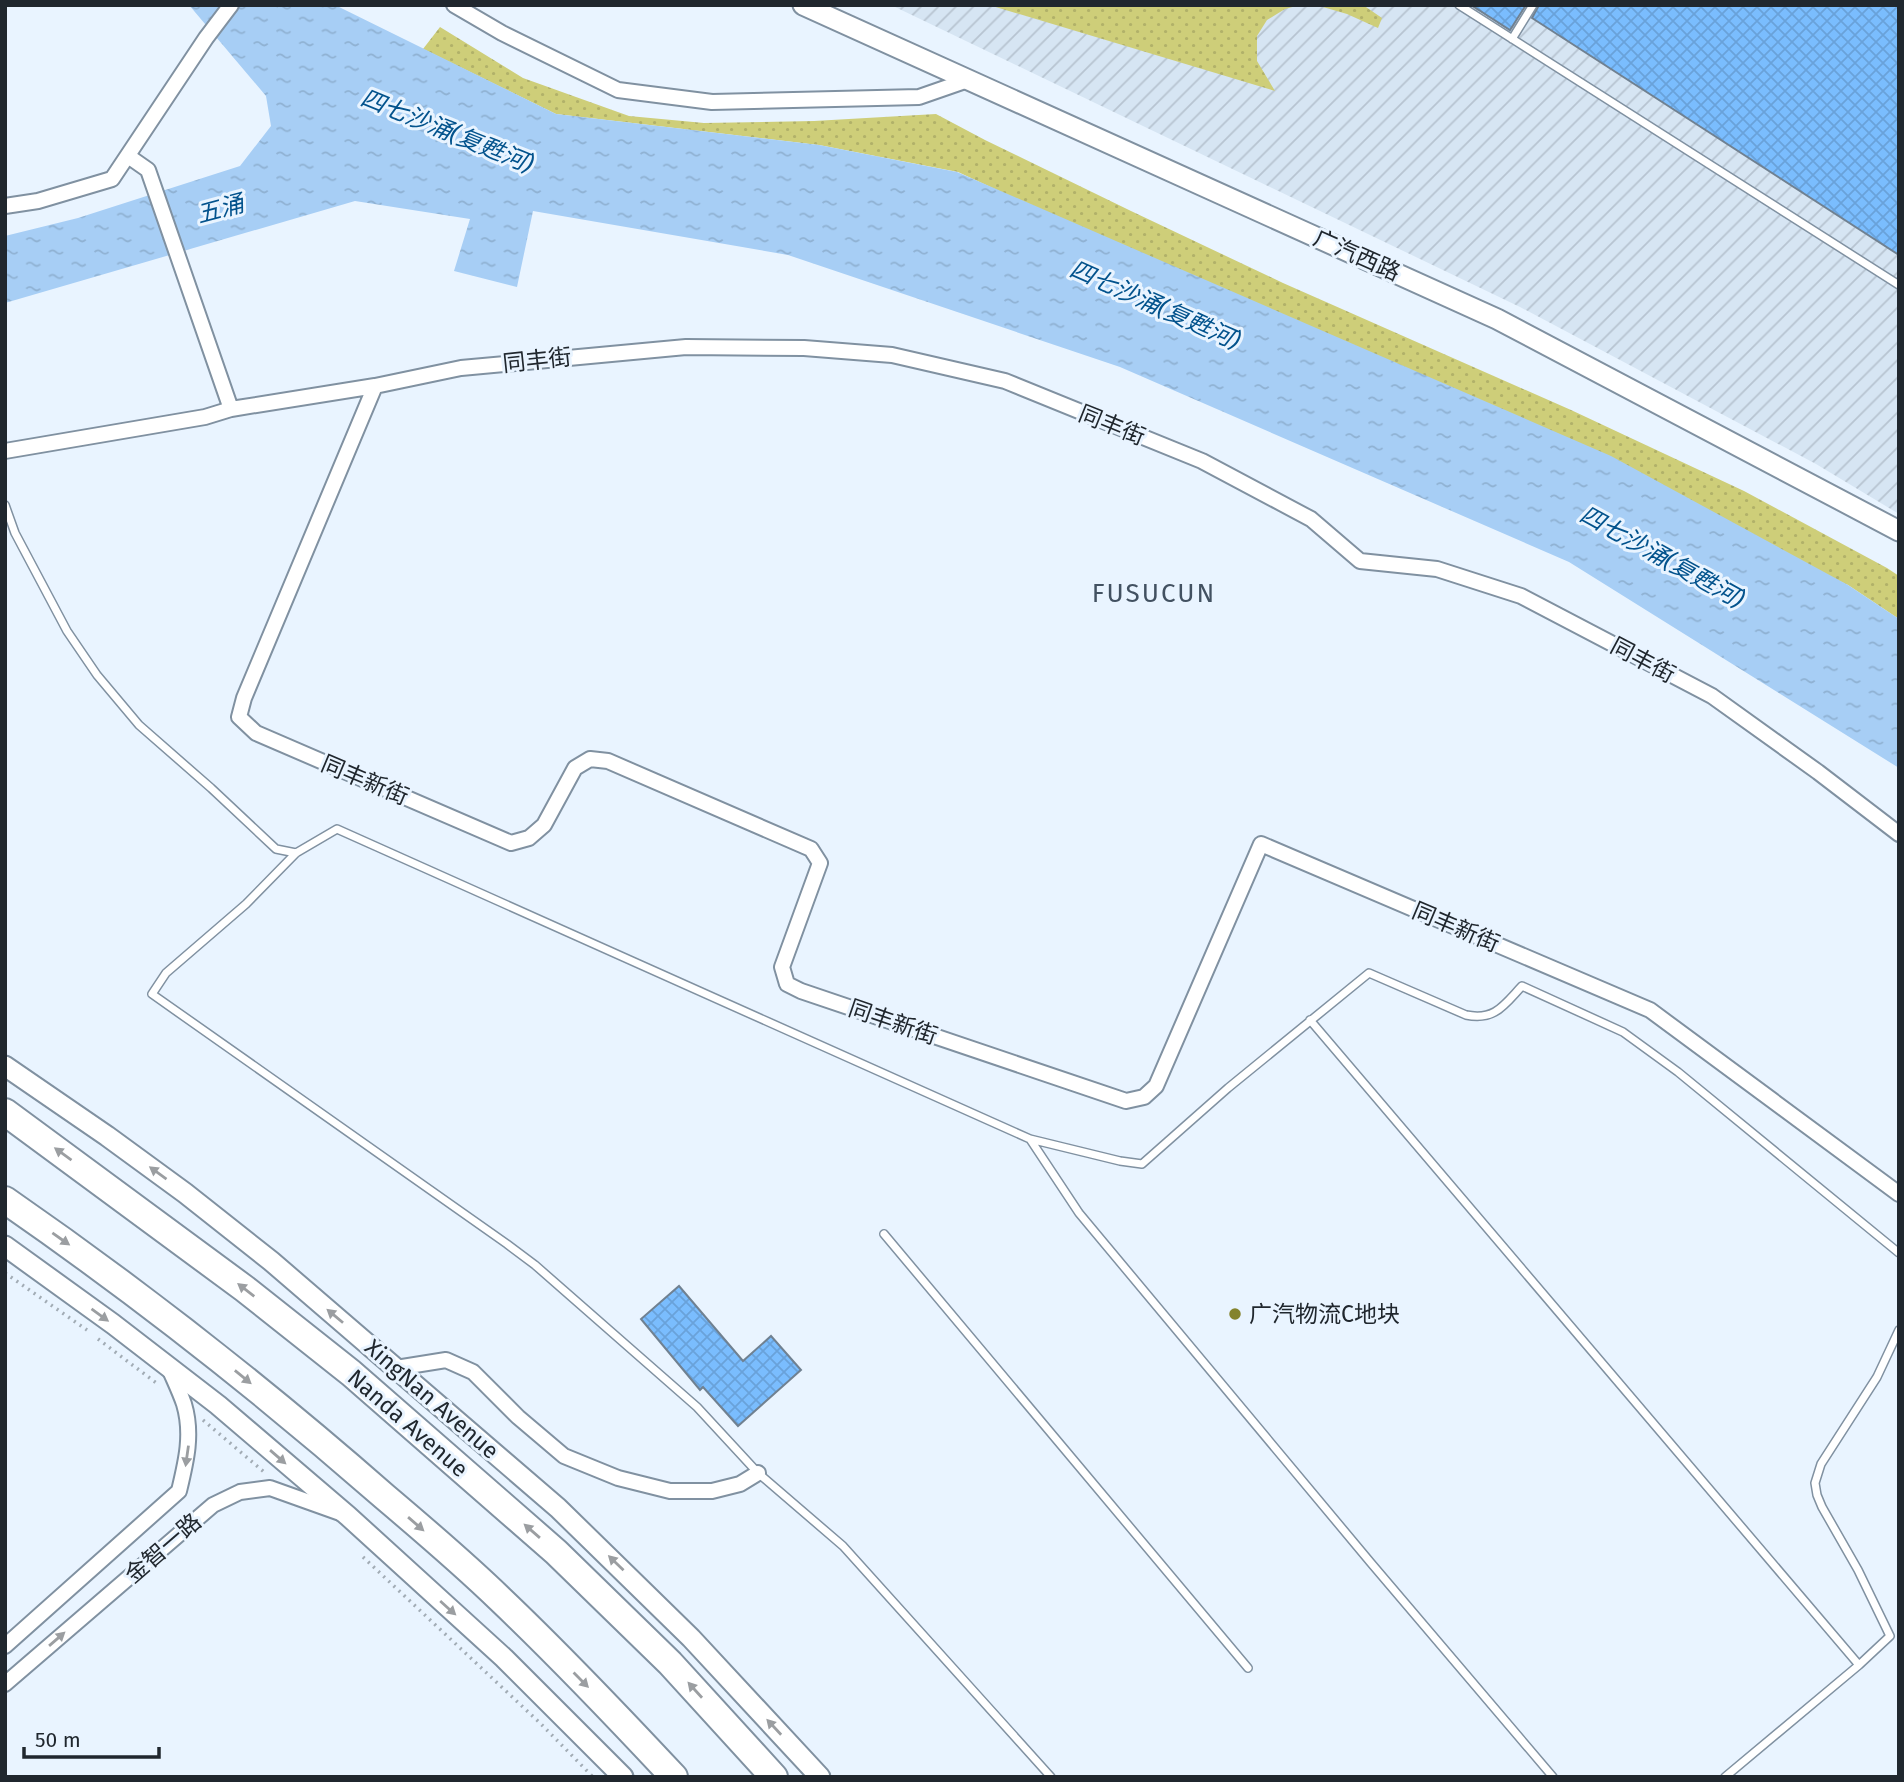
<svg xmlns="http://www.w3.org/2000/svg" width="1904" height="1782" viewBox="0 0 1904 1782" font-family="'Fira Sans','Noto Sans SC',sans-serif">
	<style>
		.industrial { fill: url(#industrial-furrows) }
		.grass { fill: url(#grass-dots) }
		.water { fill: url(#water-ripples) }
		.building { fill: url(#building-cross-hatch); stroke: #708191; stroke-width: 2 }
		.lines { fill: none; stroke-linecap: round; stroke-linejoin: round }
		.lane-casing { stroke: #8091a1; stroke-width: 10 }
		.street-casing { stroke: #8091a1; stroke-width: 18 }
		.secondary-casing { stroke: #8091a1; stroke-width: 23 }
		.highway-casing { stroke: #8091a1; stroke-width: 30 }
		.path { stroke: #a2acb5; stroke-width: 3.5; stroke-dasharray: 2 5; stroke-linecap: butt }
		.lane { stroke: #fff; stroke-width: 7 }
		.street { stroke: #fff; stroke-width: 14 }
		.secondary { stroke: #fff; stroke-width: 19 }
		.highway { stroke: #fff; stroke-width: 26 }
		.oneway { fill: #9b9ea1 }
		.poi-dot { fill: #84832c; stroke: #e9f4ff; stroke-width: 2.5 }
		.labels { text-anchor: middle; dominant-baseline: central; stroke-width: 6; stroke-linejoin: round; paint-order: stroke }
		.street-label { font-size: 23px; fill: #20272e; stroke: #e9f4ff }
		.poi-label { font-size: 23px; fill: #20272e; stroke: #e9f4ff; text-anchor: start }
		.water-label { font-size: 24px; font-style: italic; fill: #03538d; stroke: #e9f4ff }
		.quarter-label { font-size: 26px; letter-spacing: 2px; fill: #425161; stroke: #e9f4ff }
	</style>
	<defs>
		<pattern id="industrial-furrows" width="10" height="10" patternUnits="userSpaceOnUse" patternTransform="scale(1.75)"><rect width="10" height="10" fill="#d6e5f3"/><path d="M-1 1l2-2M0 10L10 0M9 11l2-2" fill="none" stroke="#b7c4d1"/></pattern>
		<pattern id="grass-dots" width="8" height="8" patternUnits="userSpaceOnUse" patternTransform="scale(1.75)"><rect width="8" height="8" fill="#cece79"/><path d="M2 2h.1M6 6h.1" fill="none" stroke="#b1b169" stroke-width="1.8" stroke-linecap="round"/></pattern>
		<pattern id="water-ripples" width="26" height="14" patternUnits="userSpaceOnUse" patternTransform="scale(1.75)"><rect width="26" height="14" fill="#a7cef5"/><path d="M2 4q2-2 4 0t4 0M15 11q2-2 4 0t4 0" fill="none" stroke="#8fb1d2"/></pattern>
		<pattern id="building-cross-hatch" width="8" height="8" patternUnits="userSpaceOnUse" patternTransform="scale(1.75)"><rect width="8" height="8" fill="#7abdfe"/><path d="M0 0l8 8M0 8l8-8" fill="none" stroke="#69a2da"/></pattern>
	</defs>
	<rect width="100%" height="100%" fill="#e9f4ff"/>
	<path class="industrial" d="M891 5H1899V514L1816 464 1520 307Z"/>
	<path class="grass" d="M989 5H1300L1285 9 1267 20 1257 36V61L1275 91Z
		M1316 5H1363L1382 18 1378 28 1347 14Z
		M440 27 523 78 629 116 704 123 814 121 936 114 985 140 1131 211 1283 283 1571 410 1744 491 1887 568 1899 576V619L1848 585 958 172 819 145 556 114 423 49Z"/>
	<path class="water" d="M189 5H335L556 114 819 145 957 172 1611 456 1848 585 1899 619V768L1569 562 1120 367 788 255 533 211 517 287 454 271 470 219 355 201 5 303V236L78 218 240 166 271 126 266 96Z"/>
	<path class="building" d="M1471 5H1526L1510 30Z
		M1539 5H1899V255L1532 18Z
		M679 1286 743 1361 771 1336 801 1370 738 1426 703 1387 700 1390 641 1319Z"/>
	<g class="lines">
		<g class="lane-casing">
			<path id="lane" d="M1459 5 1899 285
				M1512 39 1533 5
				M5 505 15 533 67 631 97 675 139 725 211 788 276 849 296 853
				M1310 1020 1859 1665
				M1030 1139 1079 1213 1371 1563 1553 1777
				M884 1234 1248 1668
				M1051 1777 843 1546 758 1473 697 1407 535 1265 507 1244 152 994 166 973 246 904 296 853 337 829 1030 1139 1120 1161 1142 1164 1228 1088 1369 973 1466 1015C1495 1021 1504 1005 1522 986L1623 1032 1678 1072 1899 1253
				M1725 1777 1859 1665 1890 1636 1858 1570 1822 1507 1817 1495 1815 1483 1821 1464 1877 1377 1899 1330"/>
		</g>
		<g class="street-casing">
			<path id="street" d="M454 5 502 33 618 90 712 102 919 97 968 80
				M128 156 148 170 231 409
				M5 206 38 201 112 179 206 38 231 5
				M375 386 244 698 239 717 256 733 511 843 529 838 544 825 575 768 590 759 608 761 811 849 820 863 782 967 787 984 801 991 1126 1101 1144 1097 1156 1086 1261 844 1650 1010 1899 1194
				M5 451 205 417 231 409 375 386 461 368 686 347 804 348 892 355 1005 381 1202 461 1311 519 1360 561 1437 569 1521 596 1712 696 1818 772 1899 834
				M396 1368 446 1360 473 1372 518 1417 564 1456 618 1478 670 1491H712L740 1484 758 1473
				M5 1646 179 1491C186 1462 193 1434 184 1404 180 1392 174 1380 169 1368
				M5 1684 213 1505 240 1492 270 1488 340 1513"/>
		</g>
		<g class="secondary-casing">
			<path id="secondary" d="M803 5 1497 319 1899 531
				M5 1066 107 1136 185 1193 271 1261 558 1508 691 1638 820 1777
				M5 1246 113 1324 218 1405 348 1516 504 1658 623 1777"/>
		</g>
		<g class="highway-casing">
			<path id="highway" d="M5 1112 245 1289 351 1373 556 1552 670 1663 774 1777
				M5 1200C138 1292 264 1391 385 1497 424 1530 463 1563 500 1599 560 1656 617 1716 674 1777"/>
		</g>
		<path class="path" d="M5 1273 87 1330
			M98 1339 159 1385
			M203 1420 264 1472
			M363 1557 540 1723 593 1777"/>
		<use href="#lane" class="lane"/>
		<use href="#street" class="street"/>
		<use href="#secondary" class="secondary"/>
		<use href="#highway" class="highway"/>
	</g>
	<defs><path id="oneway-solid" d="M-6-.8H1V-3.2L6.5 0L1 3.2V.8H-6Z" transform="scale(1.75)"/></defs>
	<g class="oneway">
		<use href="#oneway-solid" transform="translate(63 1154) rotate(-144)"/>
		<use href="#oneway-solid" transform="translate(158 1173) rotate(-144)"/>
		<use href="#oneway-solid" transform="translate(61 1239) rotate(35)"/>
		<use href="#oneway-solid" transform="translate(246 1290) rotate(-142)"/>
		<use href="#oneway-solid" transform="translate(100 1315) rotate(36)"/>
		<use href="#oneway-solid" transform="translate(335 1316) rotate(-140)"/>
		<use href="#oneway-solid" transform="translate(243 1377) rotate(39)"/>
		<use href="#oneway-solid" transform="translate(187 1456) rotate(98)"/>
		<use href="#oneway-solid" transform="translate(278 1457) rotate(41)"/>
		<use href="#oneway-solid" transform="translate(416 1524) rotate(41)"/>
		<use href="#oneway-solid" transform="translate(532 1531) rotate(-139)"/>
		<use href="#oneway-solid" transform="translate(616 1563) rotate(-136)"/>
		<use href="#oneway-solid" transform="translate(448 1608) rotate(42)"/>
		<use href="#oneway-solid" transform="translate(57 1639) rotate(-41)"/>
		<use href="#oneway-solid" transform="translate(581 1680) rotate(45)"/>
		<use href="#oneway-solid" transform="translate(695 1690) rotate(-132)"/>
		<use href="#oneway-solid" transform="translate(774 1727) rotate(-133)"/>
	</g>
	<circle class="poi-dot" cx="1235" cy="1314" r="7"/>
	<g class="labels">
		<g class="street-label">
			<text transform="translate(1357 255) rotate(24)">广汽西路</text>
			<text transform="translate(537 360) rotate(-6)">同丰街</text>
			<text transform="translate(1112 425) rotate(22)">同丰街</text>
			<text transform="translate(1643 660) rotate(28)">同丰街</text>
			<text transform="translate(365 780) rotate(23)">同丰新街</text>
			<text transform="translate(1456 927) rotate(23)">同丰新街</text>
			<text transform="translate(893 1022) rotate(19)">同丰新街</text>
			<text transform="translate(432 1399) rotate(41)">XingNan Avenue</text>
			<text transform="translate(408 1423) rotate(41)">Nanda Avenue</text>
			<text transform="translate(163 1548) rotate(-41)">金智一路</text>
		</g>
		<g class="poi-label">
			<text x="1249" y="1314">广汽物流C地块</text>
		</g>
		<g class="water-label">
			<text transform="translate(447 131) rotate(22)">四七沙涌(复甦河)</text>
			<text transform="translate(220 209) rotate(-15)">五涌</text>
			<text transform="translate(1155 305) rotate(24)">四七沙涌(复甦河)</text>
			<text transform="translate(1662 557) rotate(29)">四七沙涌(复甦河)</text>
		</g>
		<g class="quarter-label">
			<text x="1154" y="593">FUSUCUN</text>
		</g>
	</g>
	<rect width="1904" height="1782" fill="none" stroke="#20272e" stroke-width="14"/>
	<path d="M24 1747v10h135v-10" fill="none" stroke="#20272e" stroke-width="3.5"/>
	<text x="35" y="1747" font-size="21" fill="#20272e" stroke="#e9f4ff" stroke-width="5" paint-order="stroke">50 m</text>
</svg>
